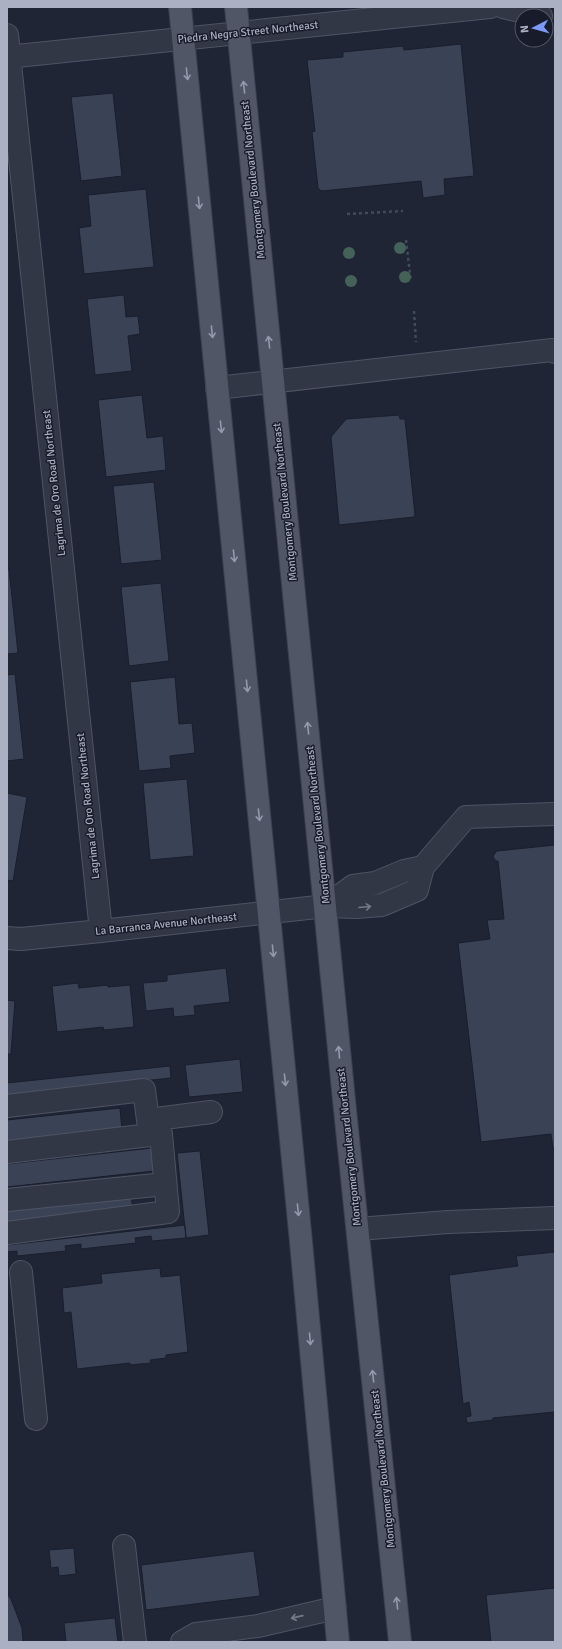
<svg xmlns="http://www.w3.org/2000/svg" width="562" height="1649" viewBox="0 0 562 1649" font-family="Signika,sans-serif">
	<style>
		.building { fill: #3a4256; stroke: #1a1e2c }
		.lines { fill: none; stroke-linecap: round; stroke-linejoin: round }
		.minor-casing { stroke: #4f5464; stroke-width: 24 }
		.major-casing { stroke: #3b404f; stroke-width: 24 }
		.path { stroke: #3e4e54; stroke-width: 2.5; stroke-dasharray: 3 3; stroke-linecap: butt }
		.minor { stroke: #323746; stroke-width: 22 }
		.major { stroke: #505666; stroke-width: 22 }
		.tree { fill: #456258 }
		.oneway { stroke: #949aac }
		.oneway2 { stroke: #757a8b }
		.labels { text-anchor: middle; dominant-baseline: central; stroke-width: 3; stroke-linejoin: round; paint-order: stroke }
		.street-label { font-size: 11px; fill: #abb1c3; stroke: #181c2a }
	</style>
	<rect width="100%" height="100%" fill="#1f2535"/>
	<path class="building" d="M461 44 474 176 444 179 445 195 423 198 421 181 322 191 320 190 318 188 312 132 315 131 307 60 343 57V52L403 46 404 50Z
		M113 93 122 176 81 181 71 97Z
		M146 189 154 267 84 274 79 228 91 226 88 195Z
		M124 295 126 317 138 316 140 334 128 336 132 371 95 375 87 299Z
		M142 395 147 438 163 436 166 470 106 477 98 400Z
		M399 415 400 419H405L415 515 414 517 339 525 331 437 346 419Z
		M154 482 162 560 121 564 113 486Z
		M7 569H9L18 653 7 654Z
		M161 583 169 661 129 666 121 587Z
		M15 674 24 759 7 761V675Z
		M175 677 179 724 192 723 195 753 170 756 171 768 139 771 130 682Z
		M187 779 194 856 150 860 143 783Z
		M7 793 27 797 13 881 7 880Z
		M555 845V1148H553L551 1134 481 1142 458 943 490 939 487 920 504 919 498 861H496L493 857 495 853 497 851Z
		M226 968 230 1002 194 1006 195 1015 174 1017 173 1008 146 1011 143 983 167 981V975Z
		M78 983 79 988 108 985V987L130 985 134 1027 104 1030 103 1027 57 1032 52 986Z
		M7 1000 15 1001 11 1054H7Z
		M240 1059 243 1092 189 1097 185 1065Z
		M170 1066 171 1078 7 1095V1083Z
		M120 1108 122 1131 7 1143V1120Z
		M152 1148 154 1171 7 1187V1164Z
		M200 1151 209 1235 186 1238 177 1153Z
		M131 1193 133 1212 7 1225V1206Z
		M185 1225 186 1238 152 1241 151 1236 135 1238 136 1243 81 1249V1244L65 1246 66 1251 17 1256V1251L7 1252V1245Z
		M555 1252V1412L493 1418V1420L467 1423 466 1417 471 1416 469 1402 463 1404 449 1275 518 1266 516 1256Z
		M160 1268 161 1277 180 1275 188 1352 166 1355V1358L150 1360 151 1363 130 1365V1363L77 1369 71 1312 64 1313 62 1288 102 1283 101 1274Z
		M74 1548 76 1574 59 1576 58 1567 51 1568 49 1550Z
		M254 1551 260 1596 146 1610 141 1565Z
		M555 1588V1642H491L486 1595Z
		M7 1594 11 1599 22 1628 23 1642H7Z
		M115 1618 118 1642H66L64 1623Z"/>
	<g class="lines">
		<g class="minor-casing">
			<path id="minor" d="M503 7 541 16
				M7 35 101 931
				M7 57 490 7
				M217 388 552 350 555 352
				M326 906 353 886 375 883 404 871 423 867
				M7 938 21 939 101 931 326 906 356 907 382 905 417 890 423 867 466 817 555 814
				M7 1106 144 1090 150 1135 161 1134 168 1212 7 1233
				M148 1120 211 1112
				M7 1152 150 1135
				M7 1200 165 1184
				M358 1229 448 1222 555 1218
				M21 1272 36 1419
				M124 1546 135 1642
				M182 1642 196 1634 258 1626 335 1608"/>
		</g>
		<g class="major-casing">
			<path id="major" d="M180 7 301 1242 338 1642
				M236 7 344 1100 400 1642"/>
		</g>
		<path class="path" d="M347 214 403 211
			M406 240 411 282
			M414 311 416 342"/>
		<use href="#minor" class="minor"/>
		<use href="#major" class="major"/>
	</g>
	<g class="tree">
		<circle cx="400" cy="248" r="6"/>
		<circle cx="349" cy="253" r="6"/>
		<circle cx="405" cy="277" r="6"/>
		<circle cx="351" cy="281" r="6"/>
	</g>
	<defs><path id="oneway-shaft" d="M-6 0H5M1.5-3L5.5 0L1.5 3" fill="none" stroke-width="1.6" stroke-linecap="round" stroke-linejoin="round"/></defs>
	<g class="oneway">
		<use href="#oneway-shaft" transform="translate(187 74) rotate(84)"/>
		<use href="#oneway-shaft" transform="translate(244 87) rotate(-96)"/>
		<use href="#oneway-shaft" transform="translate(199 203) rotate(84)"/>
		<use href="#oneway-shaft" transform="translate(212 332) rotate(84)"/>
		<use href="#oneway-shaft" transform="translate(269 342) rotate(-96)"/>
		<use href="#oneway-shaft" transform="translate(221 427) rotate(84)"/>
		<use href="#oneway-shaft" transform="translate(234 556) rotate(84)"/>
		<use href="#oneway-shaft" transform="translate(247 686) rotate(84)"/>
		<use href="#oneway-shaft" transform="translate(308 728) rotate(-96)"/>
		<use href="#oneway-shaft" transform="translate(259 815) rotate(84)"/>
		<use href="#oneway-shaft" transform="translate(273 951) rotate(84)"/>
		<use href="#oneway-shaft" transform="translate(339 1052) rotate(-95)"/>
		<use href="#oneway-shaft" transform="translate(285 1080) rotate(84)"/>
		<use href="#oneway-shaft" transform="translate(298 1210) rotate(84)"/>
		<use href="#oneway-shaft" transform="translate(310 1339) rotate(85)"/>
		<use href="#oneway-shaft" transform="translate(373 1376) rotate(-96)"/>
		<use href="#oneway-shaft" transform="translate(397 1603) rotate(-96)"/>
	</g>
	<g class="oneway2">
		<use href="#oneway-shaft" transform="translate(365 907) rotate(-5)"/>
		<use href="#oneway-shaft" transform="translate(297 1617) rotate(167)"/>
	</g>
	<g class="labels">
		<g class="street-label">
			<text transform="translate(248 32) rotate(-6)">Piedra Negra Street Northeast</text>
			<text transform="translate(253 180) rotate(-96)">Montgomery Boulevard Northeast</text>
			<text transform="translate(54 483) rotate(-96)">Lagrima de Oro Road Northeast</text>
			<text transform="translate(285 502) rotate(-96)">Montgomery Boulevard Northeast</text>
			<text transform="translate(88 806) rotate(-96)">Lagrima de Oro Road Northeast</text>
			<text transform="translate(318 825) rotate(-96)">Montgomery Boulevard Northeast</text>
			<text transform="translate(166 924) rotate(-6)">La Barranca Avenue Northeast</text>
			<text transform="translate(349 1147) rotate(-96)">Montgomery Boulevard Northeast</text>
			<text transform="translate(383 1469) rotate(-96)">Montgomery Boulevard Northeast</text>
		</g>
	</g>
	<rect width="562" height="1649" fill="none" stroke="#abb1c3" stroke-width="16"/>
	<g transform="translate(534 28) rotate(264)"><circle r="19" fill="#181c2a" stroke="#535867"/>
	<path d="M0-3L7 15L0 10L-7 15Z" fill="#7c99f8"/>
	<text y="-6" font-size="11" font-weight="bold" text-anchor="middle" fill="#abb1c3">N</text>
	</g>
</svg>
